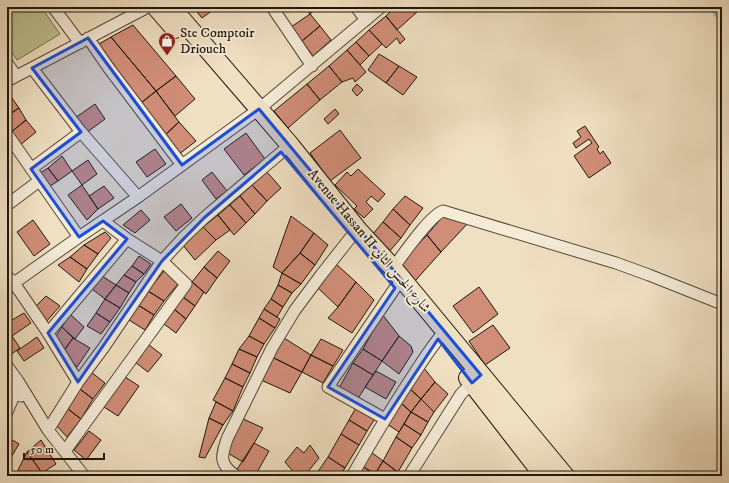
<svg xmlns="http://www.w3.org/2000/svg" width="729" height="483" viewBox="0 0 729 483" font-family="'IM FELL DW Pica',Amiri,serif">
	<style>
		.green { fill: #bdc190; stroke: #6e6c4d }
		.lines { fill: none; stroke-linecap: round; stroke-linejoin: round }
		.river { stroke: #a0babe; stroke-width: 19 }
		.building { fill: #d08d77; stroke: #1e160a }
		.minor-casing { stroke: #524838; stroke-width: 13 }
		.primary-casing { stroke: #1e160a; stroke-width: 20 }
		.minor { stroke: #f5ebd7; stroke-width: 11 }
		.primary { stroke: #f0e0c2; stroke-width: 18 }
		.marked { fill: #1d4ed8; fill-opacity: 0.2; stroke: #1d4ed8; stroke-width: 3; stroke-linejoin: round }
		.labels { text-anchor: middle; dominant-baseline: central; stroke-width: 4; stroke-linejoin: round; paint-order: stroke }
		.poi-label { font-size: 14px; fill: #1e160a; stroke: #f5ebd7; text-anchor: start }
		.street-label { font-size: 14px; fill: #1e160a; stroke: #f5ebd7 }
	</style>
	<rect width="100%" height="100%" fill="#f0e0c2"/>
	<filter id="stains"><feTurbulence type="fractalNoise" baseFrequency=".005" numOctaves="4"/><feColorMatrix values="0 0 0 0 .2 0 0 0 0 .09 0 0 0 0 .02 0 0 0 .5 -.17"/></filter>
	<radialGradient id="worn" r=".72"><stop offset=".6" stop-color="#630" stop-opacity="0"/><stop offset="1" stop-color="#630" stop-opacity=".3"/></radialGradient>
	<path class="green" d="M7 7H41L60 34 17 60 7 45Z"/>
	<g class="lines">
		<path class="river" d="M720 7 722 10"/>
	</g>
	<path class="building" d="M193 7H217L202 18Z
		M305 7H318L310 14Z
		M395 7H412L417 12 397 30 386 16Z
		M310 14 320 26 302 41 291 27Z
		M386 16 405 39 400 44 397 38 386 48 369 30Z
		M133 25 176 76 156 91 111 37Z
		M320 26 331 40 313 56 302 41Z
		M369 30 382 44 369 56 356 42Z
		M111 37 156 91 141 103 99 44Z
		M356 42 369 56 360 65 347 50Z
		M347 50 366 72 355 82 353 78 342 82 329 66Z
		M379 54 399 66 386 83 368 70Z
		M329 66 342 82 320 100 307 84Z
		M399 66 417 77 403 95 386 83Z
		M176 76 195 99 175 116 156 91Z
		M307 84 320 100 288 128 274 111Z
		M357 84 363 90 357 96 352 90Z
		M7 91 19 108 7 116Z
		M156 91 179 122 164 136 141 103Z
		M95 104 105 119 86 133 75 118Z
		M19 108 26 120 10 133 7 128V116Z
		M335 109 339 114 328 124 324 119Z
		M26 120 36 132 20 145 10 133Z
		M179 122 196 141 178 155 164 136Z
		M585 126 599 147 597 149 600 154 603 151 611 163 589 178 574 156 592 143 589 139 576 148 573 143 581 137 577 131Z
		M340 130 361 158 330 181 310 153Z
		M246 133 265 159 244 175 224 149Z
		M155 149 166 164 147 177 136 162Z
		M62 156 72 171 58 181 48 168Z
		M88 160 97 174 82 185 72 171Z
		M48 168 58 181 47 188 37 175Z
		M358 169 385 194 378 202 371 196 366 202 373 209 364 218 354 209 357 206 335 185 347 172 351 176Z
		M212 172 227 191 216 199 202 180Z
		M267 172 281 188 267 201 252 185Z
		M82 185 98 209 87 220 68 195Z
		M252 185 267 201 255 214 240 196Z
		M104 186 114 198 98 209 89 196Z
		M240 196 255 214 246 223 230 205Z
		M405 196 423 208 410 225 393 209Z
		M181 204 192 218 176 231 164 217Z
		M230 205 246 223 234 235 218 215Z
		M393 209 410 225 401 238 383 222Z
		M141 210 150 220 135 233 123 225Z
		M218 215 230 230 216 240 203 227Z
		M291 216 314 233 300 253 282 273 273 267Z
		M443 216 468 223 441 252 427 235Z
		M33 220 50 244 34 256 17 232Z
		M383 222 401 238 388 253 372 235Z
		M203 227 216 240 195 260 182 244Z
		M105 232 111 238 98 254 84 245Z
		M314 233 328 245 315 265 300 253Z
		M427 235 441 252 415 281 400 263Z
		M84 245 98 254 87 269 70 257Z
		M218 251 230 261 217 278 204 267Z
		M300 253 315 265 301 284 282 273Z
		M139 256 151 264 144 274 132 266Z
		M70 257 87 269 79 282 58 265Z
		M336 264 356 282 338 307 318 288Z
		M132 266 144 274 136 282 124 275Z
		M204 267 217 278 206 294 192 282Z
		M164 271 178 284 164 301 148 291Z
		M282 273 301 284 292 293 278 285Z
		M124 275 136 282 129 293 116 285Z
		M102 276 116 285 105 299 92 289Z
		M192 282 204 292 195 306 183 297Z
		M356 282 374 300 352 333 328 318 338 307Z
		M116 285 129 293 120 308 105 299Z
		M278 285 292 293 283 307 271 299Z
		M479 287 498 314 473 333 453 306Z
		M148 291 164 301 154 315 138 305Z
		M46 296 60 306 45 323 34 308Z
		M183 297 195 306 186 319 174 309Z
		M105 299 120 308 110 322 96 313Z
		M271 299 283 307 277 317 264 309Z
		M138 305 154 315 145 330 129 320Z
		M174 309 186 319 176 333 164 324Z
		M264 309 280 319 275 328 259 318Z
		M24 313 31 323 12 336 7 329V323Z
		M96 313 110 322 101 334 87 326Z
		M70 314 84 327 75 339 62 327Z
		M382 314 399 336 382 361 363 349Z
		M259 318 275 328 264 344 249 336Z
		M493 325 510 348 485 365 469 341Z
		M62 327 73 338 63 352 54 339Z
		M12 336 20 348 7 357V339Z
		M249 336 264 344 257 357 239 349Z
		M399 336 411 346 413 352 399 374 382 361Z
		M37 337 44 348 24 361 17 351Z
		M73 338 90 348 77 367 63 352Z
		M284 338 311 355 302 372 272 357Z
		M321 339 343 350 333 366 311 355Z
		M149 345 162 355 148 372 135 362Z
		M239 349 257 357 250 373 232 364Z
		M363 349 382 361 373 375 353 363Z
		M311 355 333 366 323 383 302 372Z
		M272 357 302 372 290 393 261 380Z
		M353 363 373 375 357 400 339 388Z
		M232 364 250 373 243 387 225 378Z
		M423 367 435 382 421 399 409 388Z
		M376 371 396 382 386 399 365 387Z
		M91 372 105 383 93 399 80 389Z
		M125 377 139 386 118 416 104 407Z
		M225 378 243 387 233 411 213 400Z
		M435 382 448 394 434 412 421 399Z
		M409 388 421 399 411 412 401 403Z
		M80 389 93 399 81 419 68 409Z
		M421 399 434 412 428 422 411 412Z
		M216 402 233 411 223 425 209 418Z
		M401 403 411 412 399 432 387 424Z
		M357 406 376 417 367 431 349 420Z
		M68 409 81 419 67 437 56 425Z
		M411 412 428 422 421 435 404 424Z
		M209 418 223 425 205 458 199 457Z
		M241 418 263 428 243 462 226 452Z
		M349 420 367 431 359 445 341 434Z
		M404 424 421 435 412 448 396 437Z
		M89 431 101 440 86 460 74 450Z
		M341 434 359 445 345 468 328 457Z
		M396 437 412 448 398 472 383 461Z
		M9 438 19 444 7 464V441Z
		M41 440 56 464 42 473 27 452Z
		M254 443 269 451 255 476H245L236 471Z
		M310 445 319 458 306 474 312 475 297 476 285 462 297 447 304 453Z
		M27 452 42 473 40 476H27L18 470Z
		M371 452 383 461 375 474 362 466Z
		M328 457 345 468 340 476H315Z
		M383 461 401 475 400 476H374Z
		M362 466 375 474 374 476H357Z"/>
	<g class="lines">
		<g class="minor-casing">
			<path id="minor" d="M53 7 80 43
				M272 7 312 66
				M356 7 366 20
				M88 38 108 67 182 165
				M7 63 16 76
				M32 68 81 132 138 197
				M7 81 148 7
				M7 134 79 237
				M31 169 81 132
				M7 205 39 181
				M393 268C403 255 429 216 443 211L616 263 649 275 722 304
				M7 276 14 283 48 333 78 382
				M7 288 79 237 138 197 259 109 381 7
				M48 333 127 239
				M7 366 18 381 48 430 84 476
				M7 385 15 393 21 396
				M7 412 15 393 21 386
				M385 419 328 387 395 288
				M48 430 78 382 104 347 162 261 184 237 204 218 290 145
				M65 451 186 284 162 261 127 239 103 221
				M236 476C219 464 221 457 227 439L272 348 295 310 321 275 351 237 358 230
				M352 476C372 441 392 407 414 374 424 359 433 344 445 331
				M409 476 461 394 476 379"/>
		</g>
		<g class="primary-casing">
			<path id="primary" d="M156 7 175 29
				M171 7 290 145 358 230 393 268 565 476
				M468 378 544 476"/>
		</g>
		<use href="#minor" class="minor"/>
		<use href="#primary" class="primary"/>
	</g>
	<path class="marked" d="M88 38 182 165 259 109 481 375 472 383 438 339 385 419 328 387 395 288 281 152 204 218 162 261 78 382 48 333 127 239 103 221 79 237 31 169 81 132 32 68Z"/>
	<defs>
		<g id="shop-pin" transform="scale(0.9)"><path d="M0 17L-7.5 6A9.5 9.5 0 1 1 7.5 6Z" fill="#8f2418" stroke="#f5ebd7"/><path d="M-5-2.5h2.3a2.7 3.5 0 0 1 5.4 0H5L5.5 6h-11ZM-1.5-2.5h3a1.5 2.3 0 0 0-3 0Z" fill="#fff"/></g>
	</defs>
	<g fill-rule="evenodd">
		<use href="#shop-pin" x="167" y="41"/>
	</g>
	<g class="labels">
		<g class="poi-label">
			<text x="180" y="33">Ste Comptoir<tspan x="180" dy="16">Driouch</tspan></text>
		</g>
		<g class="street-label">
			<text transform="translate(369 241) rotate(50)">Avenue Hassan II شارع الحسن الثاني</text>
		</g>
	</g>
	<rect width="729" height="483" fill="none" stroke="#f0e0c2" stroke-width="24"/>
	<rect x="8" y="8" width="713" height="467" fill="none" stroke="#1e160a" stroke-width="2"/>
	<rect x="12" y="12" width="705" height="459" fill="none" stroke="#1e160a"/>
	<path d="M24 453v6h80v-6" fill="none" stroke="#1e160a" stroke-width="2"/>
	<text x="30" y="453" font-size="12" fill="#1e160a" stroke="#f5ebd7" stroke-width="3" paint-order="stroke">50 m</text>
	<rect width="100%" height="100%" filter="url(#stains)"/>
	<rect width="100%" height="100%" fill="url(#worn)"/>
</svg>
